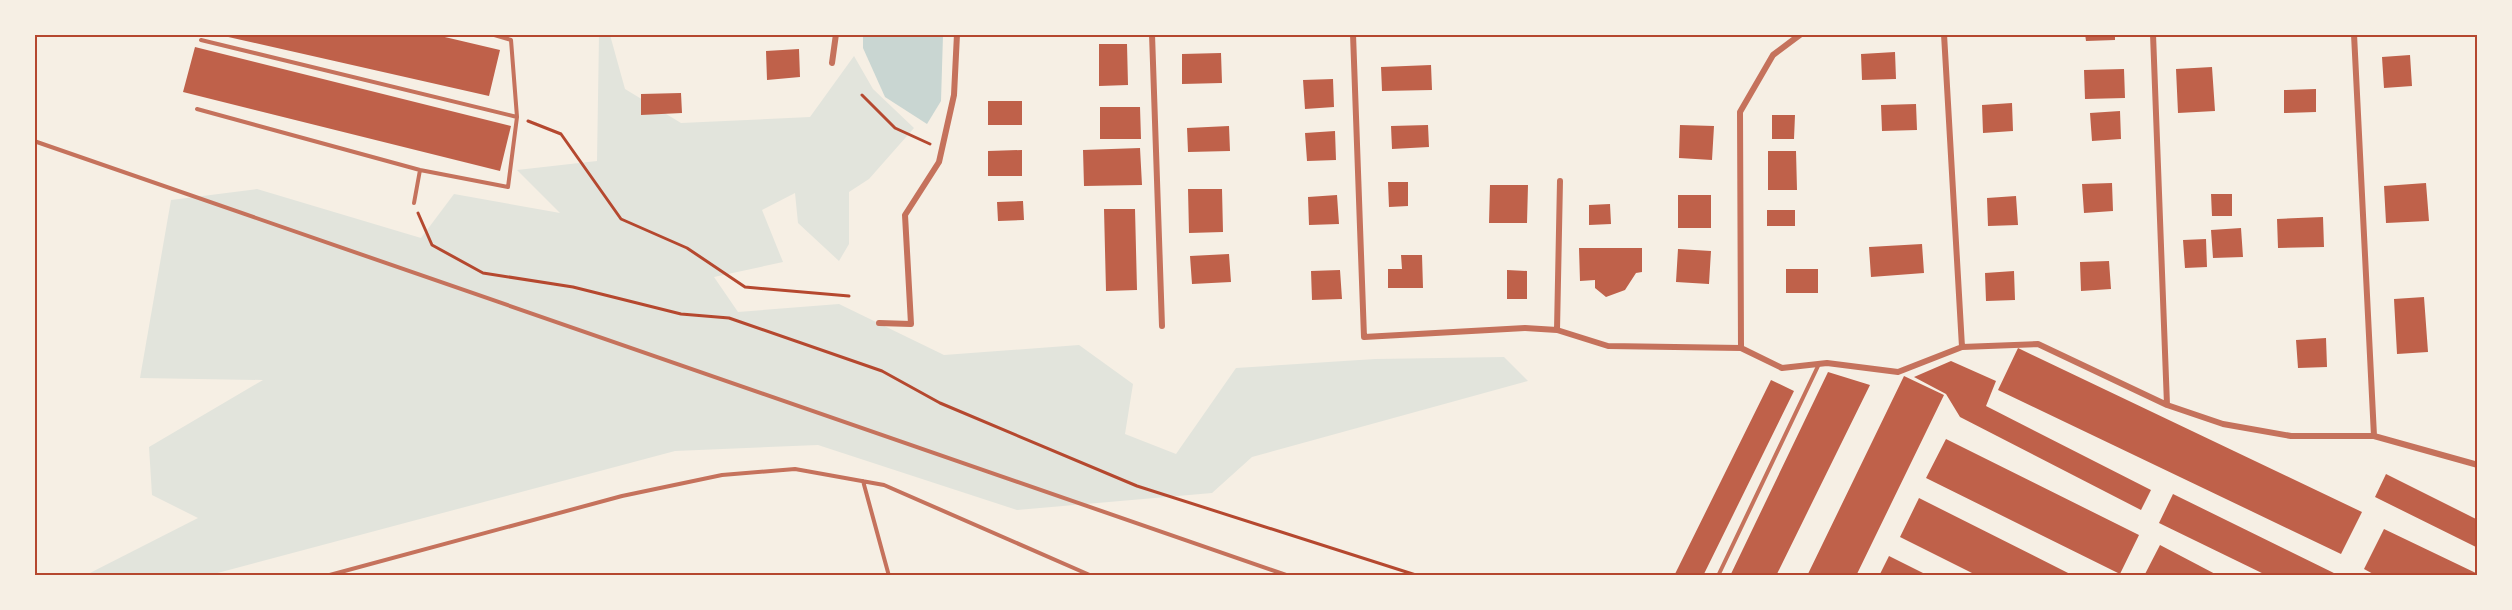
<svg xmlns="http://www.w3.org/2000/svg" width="2512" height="610" viewBox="0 0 2512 610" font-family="Ubuntu,sans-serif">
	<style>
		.green { fill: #e2e4dc }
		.water { fill: #c9d6d2 }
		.building { fill: #bf614a }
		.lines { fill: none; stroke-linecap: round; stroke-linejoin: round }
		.path { stroke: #b5482f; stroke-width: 3 }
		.service { stroke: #c5725c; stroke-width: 4 }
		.minor { stroke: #c5725c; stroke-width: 6 }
		.neatline { fill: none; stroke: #b5482f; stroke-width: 2 }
	</style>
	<rect width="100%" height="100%" fill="#f6efe4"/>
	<path class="green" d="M599 35H610L625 89 681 123 810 117 854 56 873 89 914 128 869 179 849 192V244L839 261 798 223 795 193 762 210 783 262 714 277 738 312 839 304 944 355 1079 345 1133 384 1125 434 1176 454 1236 368 1375 359 1504 357 1528 381 1252 457 1212 493 1017 510 818 445 675 451 210 575 84 576 198 518 152 495 149 447 263 380 140 378 171 200 257 189 421 238 454 194 560 213 517 170 597 161Z"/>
	<path class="water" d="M863 35H943L941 101 927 124 885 97 863 48Z"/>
	<path class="building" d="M215 34H432L500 50 489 96Z
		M2085 34H2115V40L2086 41Z
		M1099 44H1127L1128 85 1099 86Z
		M195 47 511 126 500 171 183 92Z
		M799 49 800 77 767 80 766 51Z
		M1895 52 1896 79 1862 80 1861 54Z
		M1221 53 1222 83 1182 84V54Z
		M2410 55 2412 86 2384 88 2382 57Z
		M1431 65 1432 90 1382 91 1381 67Z
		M2212 67 2215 111 2178 113 2176 69Z
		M2124 69 2125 98 2085 99 2084 70Z
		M1333 79 1334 107 1305 109 1303 80Z
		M2316 89V112L2284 113V90Z
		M681 93 682 113 641 115V94Z
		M988 101H1022V125H988Z
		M2012 103 2013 131 1983 133 1982 105Z
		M1916 104 1917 130 1882 131 1881 105Z
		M1100 107H1140L1141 139H1100Z
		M2120 111 2121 139 2092 141 2090 113Z
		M1772 115H1795L1794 139H1772Z
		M1428 125 1429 147 1392 149 1391 126Z
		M1680 125 1714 126 1712 160 1679 158Z
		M1229 126 1230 151 1188 152 1187 128Z
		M1335 131 1336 160 1307 161 1305 133Z
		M1140 148 1142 185 1084 186 1083 150Z
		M1022 150V176H988V151Z
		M1768 151H1796L1797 190H1768Z
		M1388 182H1408V206L1389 207Z
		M2112 183 2113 211 2084 213 2082 184Z
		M2426 183 2429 221 2386 223 2384 186Z
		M1490 185H1528L1527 223H1489Z
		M1188 189H1222L1223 232 1189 233Z
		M2211 194H2232V216H2212Z
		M1337 195 1339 224 1309 225 1308 197Z
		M1678 195H1711V228H1678Z
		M2016 196 2018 225 1988 226 1987 198Z
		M1023 201 1024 220 998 221 997 202Z
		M1610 204 1611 224 1589 225V205Z
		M1104 209H1135L1137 290 1106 291Z
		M1767 210H1795V226H1767Z
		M2323 217 2324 247 2278 248 2277 219Z
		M2241 228 2243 257 2213 258 2211 230Z
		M2206 239 2207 267 2185 268 2183 240Z
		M1922 244 1924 273 1871 277 1869 247Z
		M1579 248H1642V272L1636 273 1625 290 1606 297 1595 288V280L1580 281Z
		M1678 249 1711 251 1709 284 1676 282Z
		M1229 254 1231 282 1192 284 1190 256Z
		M1401 255H1422L1423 288H1388V269H1402Z
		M2109 261 2111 289 2081 291 2080 262Z
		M1786 269H1818V293H1786Z
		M1340 270 1342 299 1312 300 1311 271Z
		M1507 270 1527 271V299H1507Z
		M2014 271 2015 300 1986 301 1985 273Z
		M2424 297 2428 352 2397 354 2394 299Z
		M2326 338 2327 367 2298 368 2296 340Z
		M2018 348 2362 512 2341 554 1998 390Z
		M1951 361 1996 381 1986 406 2151 490 2141 510 1960 417 1946 394 1914 377Z
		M1828 372 1870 385 1776 576H1730Z
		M1904 376 1944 395 1856 576H1807Z
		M1771 380 1794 391 1703 576H1674Z
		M1946 439 2139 535 2120 574 1926 478Z
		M2386 474 2478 520V548L2375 497Z
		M2173 494 2340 576H2268L2159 523Z
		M1919 498 2074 576H1978L1900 537Z
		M2384 529 2478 574V576H2377L2364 569Z
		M2160 545 2219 576H2144Z
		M1889 556 1929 576H1879Z"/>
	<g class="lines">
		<path class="path" d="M862 95 895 128 930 144
			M528 121 561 134 621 219 687 248 745 287 849 296
			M418 213 432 245 483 273 573 287 681 314 729 318 882 371 940 403 1137 486 1419 576"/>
		<path class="service" d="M201 40 517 117
			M197 109 420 170 508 187 517 117 511 40 491 34
			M34 141 1289 576
			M414 203 420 170
			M863 481 889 576
			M326 576 622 496 722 475 795 469 884 485 1092 576
			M1718 576 1819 364"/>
		<path class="minor" d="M1152 34 1162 326
			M1353 34 1364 337 1525 328 1557 330 1608 346 1741 348 1782 368 1827 363 1898 372 1962 347 2038 344 2167 405 2223 424 2291 436H2374L2478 465
			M1944 34 1962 347
			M2153 34 2167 405
			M2354 34 2374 436
			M832 63 836 34
			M879 323 911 324 905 215 939 162 954 95 957 34
			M1557 330 1560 181
			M1741 348 1740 112 1773 55 1801 34"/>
	</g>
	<rect width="2512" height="610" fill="none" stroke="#f6efe4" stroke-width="72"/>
	<rect x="36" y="36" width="2440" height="538" class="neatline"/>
</svg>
